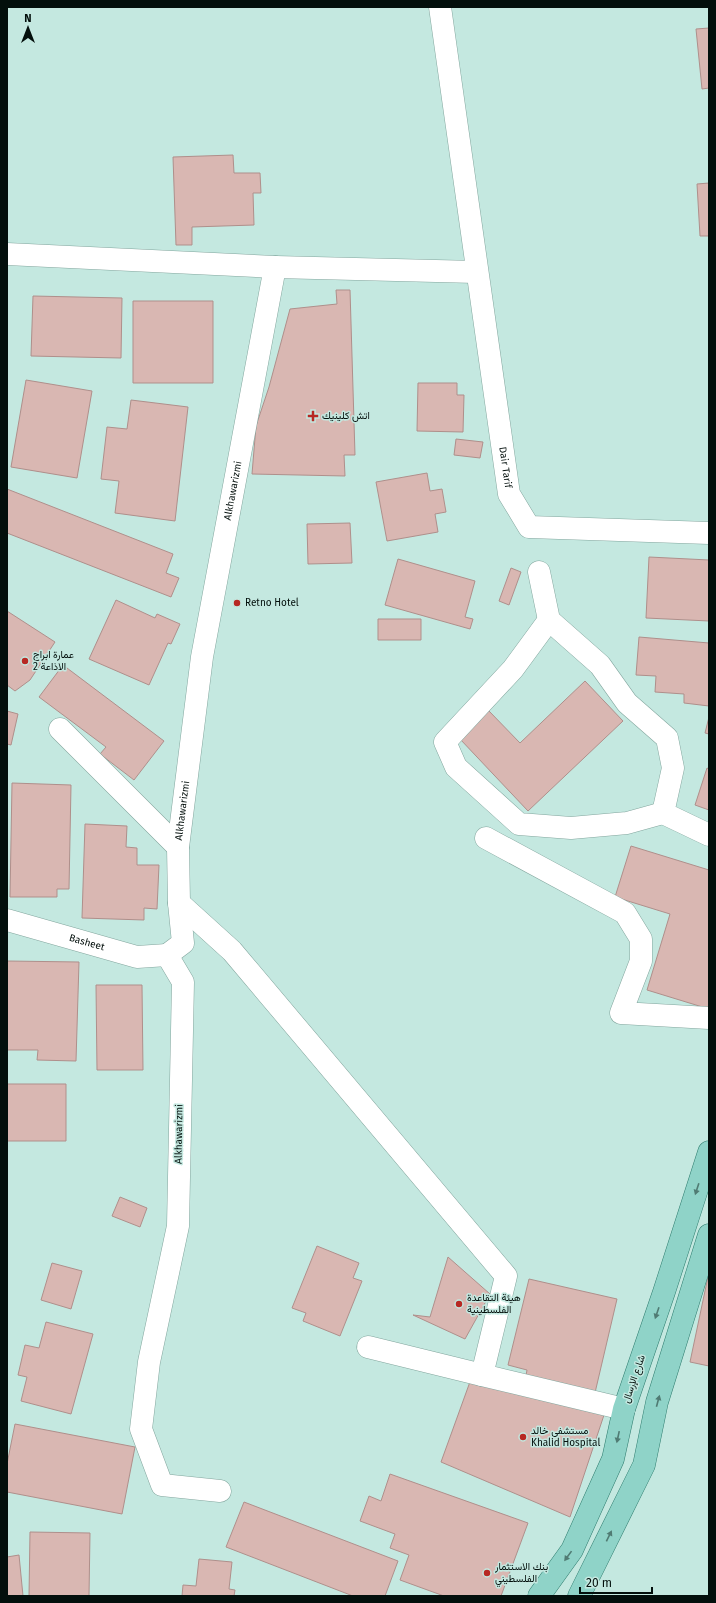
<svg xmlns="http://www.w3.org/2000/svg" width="716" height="1603" viewBox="0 0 716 1603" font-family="'Fira Sans',Vazirmatn,sans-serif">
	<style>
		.building { fill: #d9b7b2; stroke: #af8f8b }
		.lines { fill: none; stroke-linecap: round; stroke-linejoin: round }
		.minor-casing { stroke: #83a69e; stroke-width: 23 }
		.major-casing { stroke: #2e7c6e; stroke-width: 23 }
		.minor { stroke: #fff; stroke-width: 22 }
		.major { stroke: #8fd3c8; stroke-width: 22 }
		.oneway { fill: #507b73 }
		.poi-dot { fill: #b72823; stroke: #c4e8e0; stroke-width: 1.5 }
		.labels { text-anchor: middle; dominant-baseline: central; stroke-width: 3; stroke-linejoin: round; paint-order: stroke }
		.poi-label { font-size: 10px; fill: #030f0c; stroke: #c4e8e0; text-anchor: start }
		.street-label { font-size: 10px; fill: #030f0c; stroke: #c4e8e0 }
	</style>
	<rect width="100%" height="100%" fill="#c4e8e0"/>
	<path class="building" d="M709 28V88L702 89 696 29Z
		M233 155 234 173H260L261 193H253L254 225 192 227V245H176L173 157Z
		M709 183V236H700L697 184Z
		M336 290H350L355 455H344L345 476 252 474 256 426 269 387 290 309 337 304Z
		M33 296 122 298 121 358 31 356Z
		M133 301H213V383H133Z
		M26 380 92 391 77 478 11 467Z
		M418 383H457V395H464L463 432 417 431Z
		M131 400 188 407 175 521 115 513 119 481 101 479 107 427 127 429Z
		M456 439 483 442 480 458 454 455Z
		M427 473 430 491 442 489 446 512 435 514 438 532 387 541 376 482Z
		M7 489 173 554 166 573 179 578 171 597 7 533Z
		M350 523 352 563 308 564 307 524Z
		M649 557 709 560V621L646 618Z
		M398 559 475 581 465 617 473 619 470 629 385 605Z
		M511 568 521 572 509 605 499 601Z
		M116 600 155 618 157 614 180 624 171 644 168 643 149 685 89 659Z
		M7 611 55 642 30 680 15 691 7 685Z
		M378 619H421V640H378Z
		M639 637 709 643V706L684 703V694L655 692 656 676 636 675Z
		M63 665 164 741 134 780 100 754 106 747 39 697Z
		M585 681 623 721 528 811 460 739 489 711 520 743Z
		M7 711 18 714 11 745 7 744Z
		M709 717V734L705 733Z
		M707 768 709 769V810L695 805Z
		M12 783 71 785 69 889H57V897H10Z
		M85 824 127 826 126 847 137 848V865H159L157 909 144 908V920L82 918Z
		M631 846 709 870V1009L647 990 670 914 615 897Z
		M7 961 79 962 76 1061 37 1060 38 1050H7Z
		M96 985H142L143 1070H97Z
		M7 1084H66V1141H7Z
		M120 1197 147 1208 140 1227 112 1216Z
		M317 1246 359 1263 353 1278 362 1281 340 1336 303 1321 306 1313 292 1308Z
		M448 1257 490 1294 465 1339 413 1315 430 1317Z
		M52 1263 82 1271 71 1309 41 1300Z
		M709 1272V1366L690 1362Z
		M529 1279 617 1299 594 1397 525 1381 527 1370 508 1365Z
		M46 1322 93 1334 71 1414 21 1401 27 1377 18 1375 25 1345 39 1348Z
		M471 1379 605 1412 570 1517 441 1462Z
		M15 1424 135 1447 122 1514 7 1492V1464Z
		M390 1474 528 1523 501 1596H444L400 1580 409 1555 390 1548 395 1534 360 1521 369 1496 381 1501Z
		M244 1502 398 1561 385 1596H353L226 1547Z
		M30 1532 90 1533 89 1596H29Z
		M19 1555 23 1596H7V1557Z
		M199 1559 232 1562 229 1589 235 1590 234 1596H182L183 1585 196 1586Z"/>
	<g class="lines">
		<g class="minor-casing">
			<g id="minor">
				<path id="s1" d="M440 7 509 494 529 527 709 533"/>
				<path d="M7 254 275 267"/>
				<path d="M539 572 549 620 600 665 627 703 667 738 673 768 663 813 709 835"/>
				<path d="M549 620 513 669 445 742 456 767 519 824 571 828 627 823 663 813"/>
				<path d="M60 729 178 847"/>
				<path d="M486 838 625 913 641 939V961L621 1013 709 1018"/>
				<path d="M179 903 232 951 506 1276 482 1375 624 1409"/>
				<path id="s2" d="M7 920 137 957 167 955"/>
				<path id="s3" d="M167 955 183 943 179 903 178 847 202 657 275 267 476 272"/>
				<path d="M167 955 183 982 178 1226 149 1362 141 1429 162 1485 220 1491"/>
				<path d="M368 1347 482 1375"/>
			</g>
		</g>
		<g class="major-casing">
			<path id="major" d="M539 1596 572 1550 613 1459 624 1409 664 1292 709 1152
				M579 1596 644 1465 657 1402 709 1235"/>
		</g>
		<use href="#minor" class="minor"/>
		<use href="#major" class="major"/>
	</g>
	<defs><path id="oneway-solid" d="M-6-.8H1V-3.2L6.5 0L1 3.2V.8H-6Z"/></defs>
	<g class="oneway">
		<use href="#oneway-solid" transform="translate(697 1189) rotate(108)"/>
		<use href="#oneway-solid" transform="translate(657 1313) rotate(109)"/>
		<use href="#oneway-solid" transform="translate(658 1401) rotate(-75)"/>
		<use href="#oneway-solid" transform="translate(618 1437) rotate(102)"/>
		<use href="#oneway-solid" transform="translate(609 1536) rotate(-64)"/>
		<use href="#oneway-solid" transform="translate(568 1556) rotate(126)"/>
	</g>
	<g class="poi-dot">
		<path d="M311 410h4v4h4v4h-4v4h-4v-4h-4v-4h4z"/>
		<circle cx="237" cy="603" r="4"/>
		<circle cx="25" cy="661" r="4"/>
		<circle cx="459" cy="1304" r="4"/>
		<circle cx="523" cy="1437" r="4"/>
		<circle cx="487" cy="1573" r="4"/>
	</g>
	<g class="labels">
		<g class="poi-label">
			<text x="322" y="416">اتش كلينيك</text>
			<text x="245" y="603">Retno Hotel</text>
			<text x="33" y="655">عمارة ابراج<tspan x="33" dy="12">الاذاعة 2</tspan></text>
			<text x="467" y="1298">هيئة التقاعدة<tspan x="467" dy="12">الفلسطينية</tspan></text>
			<text x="531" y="1431">مستشفى خالد<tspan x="531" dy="12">Khalid Hospital</tspan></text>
			<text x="495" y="1567">بنك الاستثمار<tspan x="495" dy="12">الفلسطيني</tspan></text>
		</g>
		<g class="street-label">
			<text stroke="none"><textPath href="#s1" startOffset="465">Dair Tarif</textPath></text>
			<text stroke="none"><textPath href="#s3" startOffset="477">Alkhawarizmi</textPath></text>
			<text stroke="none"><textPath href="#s3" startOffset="153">Alkhawarizmi</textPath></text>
			<text stroke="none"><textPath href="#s2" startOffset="83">Basheet</textPath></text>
			<text transform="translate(179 1134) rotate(-89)">Alkhawarizmi</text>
			<text transform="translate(634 1379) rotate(-71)">شارع الإرسال</text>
		</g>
	</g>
	<rect width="716" height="1603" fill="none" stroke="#030f0c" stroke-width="16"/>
	<g transform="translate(28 28)" stroke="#c4e8e0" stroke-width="3" paint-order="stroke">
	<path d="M0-3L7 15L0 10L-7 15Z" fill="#030f0c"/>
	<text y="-6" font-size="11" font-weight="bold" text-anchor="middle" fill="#030f0c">N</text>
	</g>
	<path d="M580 1587v6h72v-6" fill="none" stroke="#030f0c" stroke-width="2"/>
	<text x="586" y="1587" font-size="12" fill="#030f0c" stroke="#c4e8e0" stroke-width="3" paint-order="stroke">20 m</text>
</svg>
